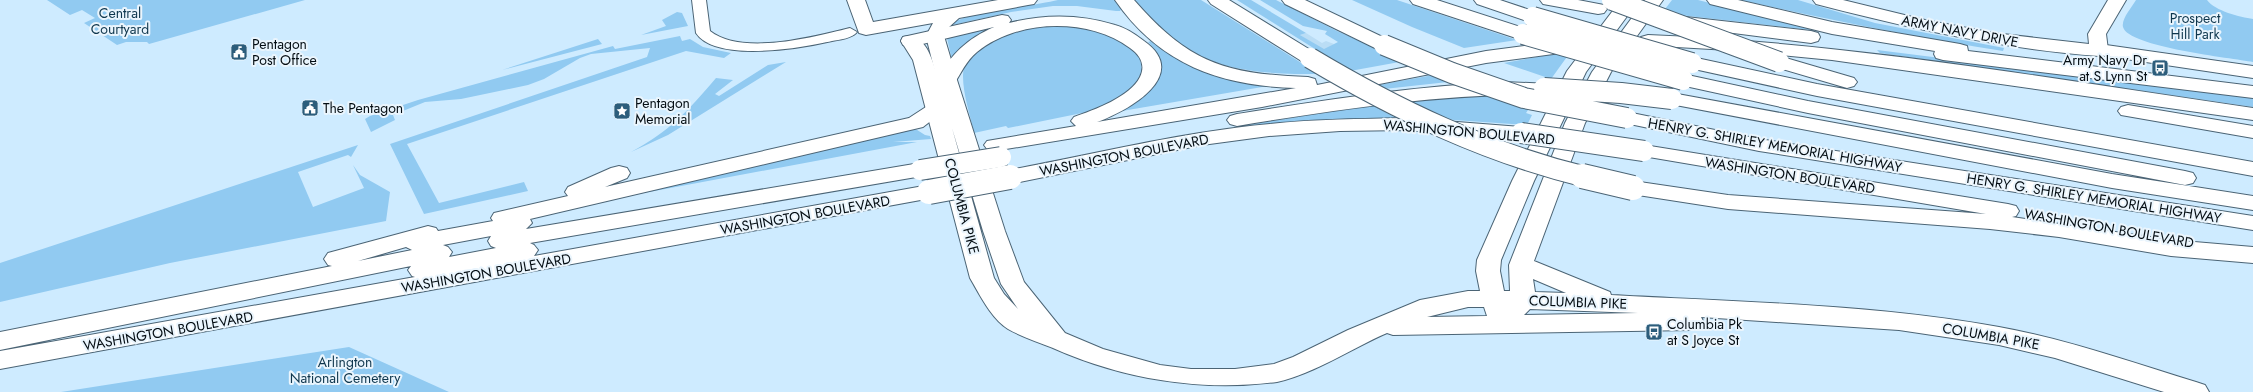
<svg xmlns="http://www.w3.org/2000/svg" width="2253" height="392" viewBox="0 0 2253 392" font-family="Jost,sans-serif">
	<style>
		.built { fill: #baddf5 }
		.green { fill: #91caf1 }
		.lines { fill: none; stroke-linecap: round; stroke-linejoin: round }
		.minor-casing { stroke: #4b6475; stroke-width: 2 }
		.tertiary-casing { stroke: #4b6475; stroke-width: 2 }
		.secondary-casing { stroke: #4b6475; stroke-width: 2 }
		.motorway-casing { stroke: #4b6475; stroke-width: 2 }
		.minor { fill: #fff; fill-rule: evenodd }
		.tertiary { fill: #fff; fill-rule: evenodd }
		.secondary { fill: #fff; fill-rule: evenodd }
		.motorway { fill: #fff; fill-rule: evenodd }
		.motorway-bridge-far1-casing { stroke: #4b6475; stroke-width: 22; stroke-linecap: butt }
		.motorway-bridge-casing { stroke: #4b6475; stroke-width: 26; stroke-linecap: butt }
		.motorway-bridge-far1 { stroke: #fff; stroke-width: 20 }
		.motorway-bridge { stroke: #fff; stroke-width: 24 }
		.labels { text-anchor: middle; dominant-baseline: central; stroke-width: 4; stroke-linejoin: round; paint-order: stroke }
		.park-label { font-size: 14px; fill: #0e364d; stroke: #eaf5fd }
		.street-label { font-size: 14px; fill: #040d13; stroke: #eaf5fd }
		.poi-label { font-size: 14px; fill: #040d13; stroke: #eaf5fd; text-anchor: start }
	</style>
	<rect width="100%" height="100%" fill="#ceebff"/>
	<path class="built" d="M1306 33 1322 43 1326 41 1334 44 1324 50 1300 35Z"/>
	<path class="green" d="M47 0H305L149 44 147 42H126L117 45 84 23 95 18 82 10 70 15Z
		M1058 0H1116L1122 8 1120 11H1116L1077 6H1053L1011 12 948 26C962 12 1035 6 1058 0Z
		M1134 0H1201L1319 74C1272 74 1220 73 1180 45 1163 32 1149 15 1134 0Z
		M1237 0H1251L1306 33 1300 35 1324 49 1338 42 1325 34 1327 31 1303 26 1260 0H1276L1337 31 1405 61 1350 71Z
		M1352 0H1397L1517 40 1464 48 1412 27Z
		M1672 0H1698L1808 28 1810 30 1662 13Z
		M1740 0H1798L1875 23 2004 48 2003 51C1915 37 1827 19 1740 0Z
		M2136 0H2207C2215 11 2240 17 2253 19V62C2232 58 2128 47 2123 27 2121 19 2132 7 2136 0Z
		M677 12 682 13 688 26 641 35 666 26 662 20Z
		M1004 25 952 58 951 56 947 38Z
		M1064 25 1089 28 1129 45 1140 56 1142 71 1136 84 1122 97 1084 114 1082 113 1008 128 1006 126 974 133C970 115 963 94 963 76 964 35 1034 27 1064 25Z
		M680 36 682 41 690 39 703 47 731 53 724 58 686 51 407 144 439 203 524 182 528 191 424 214 390 144 647 57 650 48 591 54 580 58 544 79 528 85 461 99 425 102 393 115 395 120 371 132 365 119 370 116 418 100 613 46 615 49Z
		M598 39 602 44 502 70Z
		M1151 41C1186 69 1224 76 1268 86L1122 111C1124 107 1130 105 1134 103 1159 86 1171 66 1148 42Z
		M1877 50 2253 97V107L1880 53Z
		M1569 54 1551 79 1504 63 1548 55Z
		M786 62 668 135 631 152C671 130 687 112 716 78L733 80 715 94 719 96 768 65Z
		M1439 74 1457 81 1384 89 1378 85Z
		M1489 93 1530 107 1526 113 1532 115 1527 125 1440 119 1407 100Z
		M1372 105 1398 119H1336L1236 129 1234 127Z
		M914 128 925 135 930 136 931 139 893 142H917L617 198Z
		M358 145 351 157 348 155 298 172 313 207 364 188 353 165 360 175 390 192 386 221 170 263 0 302V263Z
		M349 347 449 392H61Z"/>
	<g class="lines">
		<g class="minor-casing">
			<path id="minor" d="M692 0H706L710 31C742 56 814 37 850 28L857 32C853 38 839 40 832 41 802 48 716 63 696 33Z"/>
		</g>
		<g class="tertiary-casing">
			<path id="tertiary" d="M847 0H865L873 22 998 0H1037L1034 4 1028 5 959 18 948 28 944 36 957 80 954 84 947 86 940 84 937 80 926 36 933 23 866 35 859 33Z
				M2099 44 2253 66V78L2092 54 2090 50 2092 46Z"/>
		</g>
		<g class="secondary-casing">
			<path id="secondary" d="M1621 0H1639L1586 72 1534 181 1501 260 1500 271 1504 291H1510L1509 265 1565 123 1592 72 1645 0H1663L1611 72 1585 123 1534 261 1610 292 1611 295C1740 302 1871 304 1999 327 2066 339 2131 362 2196 382L2205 385 2209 392H2164L2055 358 1999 345 1899 330 1701 317 1703 321 1700 327 1691 330 1393 335 1387 333C1350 349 1316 373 1277 382 1200 392 1123 379 1053 348 1038 342 1022 337 1008 329 991 318 980 295 970 278L913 60 901 41 903 37C926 31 933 62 938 79L940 76 947 74 954 76 957 80 1005 231 1024 282 1065 333 1103 349 1160 365 1191 369H1235L1274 364 1293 357 1348 330 1420 300 1468 291H1480L1476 271 1477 260 1512 181 1567 71ZM952 128 983 231 1001 284 1018 309 1004 294 994 278ZM1533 279 1566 293 1535 292ZM1468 307H1484L1487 316 1427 317ZM1530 309 1638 313 1524 315Z
				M1813 0H1843L1925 20 1994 33 2089 44 2088 34 2108 0H2126L2106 34 2108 50 2106 54 2099 56C2002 49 1909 28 1816 4Z"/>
		</g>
		<g class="motorway-casing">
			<path id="motorway" d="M1115 0H1134C1189 63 1225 74 1308 77L1315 79 1317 85 1486 51 1568 40 1575 42 1577 46 1575 50 1568 52 1486 63 1262 107 994 151 987 149 984 145 987 141 1076 126 1071 121 1074 117C1094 110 1130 97 1140 77 1146 65 1140 55 1130 48 1088 17 1018 19 977 52 966 61 961 73 954 84L947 86 940 84 937 80C951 54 967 39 994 27L910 47 903 45 901 41 903 37 1002 15 1008 16 1011 20 1009 23C1044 14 1080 14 1115 25 1126 28 1135 34 1144 41 1192 75 1128 111 1097 122L1296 88C1220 86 1159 64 1115 0Z
				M1208 0H1229L1317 54 1320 58 1317 62 1310 64 1303 62 1211 4Z
				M1282 0H1305L1391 41 1393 45 1391 49 1384 51 1377 49 1285 4Z
				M1410 0H1437L1530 30 1532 34 1530 38 1523 40 1516 38 1413 4Z
				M1474 0H1500L1539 13 1542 17 1539 21 1533 22 1527 21 1477 4Z
				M1540 0H1578L1604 5 1607 9 1604 13 1598 14 1543 4Z
				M1707 0H1738L1832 22 1960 44 1967 46 1968 51 2253 86V98L1943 60 1936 58 1934 54 1935 51 1832 34 1710 4Z
				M1677 16 1811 31 1818 33 1820 37 1818 41 1811 43 1671 25 1668 21 1671 17Z
				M1648 35C1851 43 2052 79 2253 108V120L1832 60 1729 50 1641 45 1639 41 1641 37Z
				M1779 56 1854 78 1857 82 1854 86 1847 88 1772 66 1769 62 1772 58Z
				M1692 57 1817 84 2253 162V176L1817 96 1685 67 1682 63 1685 59Z
				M1683 74 1808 101 2185 171 2193 173 2196 178 2193 183 2185 185 1808 113 1676 84 1673 80 1676 76Z
				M1504 82 1551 84 1554 88 1551 92 1544 94C1440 94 1339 109 1237 126L1230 124 1227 120 1230 116 1237 114C1326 100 1414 86 1504 82Z
				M1672 93 2112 174 2253 196V210L2112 188 1665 103 1662 99 1665 95Z
				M936 103 943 105 946 109 923 127 530 219 532 223 526 229 920 163 928 165 931 170 928 175 530 243 534 245 538 250 534 256 929 185 937 187 940 192 937 197 0 369V351L415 277 412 276 408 270 411 266 0 350V332L332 266 328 265 324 259 328 253 428 226 436 228 438 231 493 221 491 218 494 213 568 196 565 192 568 187 611 168 619 166 627 168 630 173 627 178 605 187 909 118 929 105ZM491 236 488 241 491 246 496 248 449 257 452 252 448 247 443 245ZM406 247 412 250 358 261Z
				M2128 105 2253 126V138L2121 115 2118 111 2121 107Z
				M1627 112 1759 139 2253 216V230L1759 151 1620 122 1617 118 1620 114Z
				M1406 118 1521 127 1528 129 1531 133 1528 137 1521 139 1406 130 1340 131 1269 136 1202 145 1010 184 1002 182 999 177 1002 172 1010 170C1096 154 1182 132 1270 124 1315 119 1360 119 1406 118Z
				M1644 145 2008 204 2016 206 2019 211 2016 216 2012 217 2171 240 2253 247V263L2171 256 2059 237 1990 229 1728 209 1625 193 1622 188 1625 183 1633 181 1728 195 1986 214 1637 155 1633 151 1637 147Z"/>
		</g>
		<use href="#minor" class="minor"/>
		<use href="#tertiary" class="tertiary"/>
		<use href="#secondary" class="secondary"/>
		<use href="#motorway" class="motorway"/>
		<g class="motorway-bridge-far1-casing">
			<path id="motorway-bridge-far1" d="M1612 0 1779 62
				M1533 17 1692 63
				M1523 34 1683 80
				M1384 45 1452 73 1524 98 1627 118
				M1310 58C1397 110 1487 153 1586 177
				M1544 88 1621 93 1672 99
				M1521 133 1644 151
				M920 170 1001 157
				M1008 177H1010"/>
		</g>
		<g class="motorway-bridge-casing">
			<path id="motorway-bridge" d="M1582 176 1633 188
				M929 192 1010 177"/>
		</g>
		<use href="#motorway-bridge-far1" class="motorway-bridge-far1"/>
		<use href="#motorway-bridge" class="motorway-bridge"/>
	</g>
	<defs>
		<g id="civic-square" transform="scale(0.9)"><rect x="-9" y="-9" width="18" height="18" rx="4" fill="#2c5d7b" stroke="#eaf5fd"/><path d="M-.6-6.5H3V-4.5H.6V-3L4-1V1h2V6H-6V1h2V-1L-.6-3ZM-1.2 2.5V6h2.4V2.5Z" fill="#fff"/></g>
		<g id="bus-square" transform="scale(0.9)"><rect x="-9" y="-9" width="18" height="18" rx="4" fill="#2c5d7b" stroke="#eaf5fd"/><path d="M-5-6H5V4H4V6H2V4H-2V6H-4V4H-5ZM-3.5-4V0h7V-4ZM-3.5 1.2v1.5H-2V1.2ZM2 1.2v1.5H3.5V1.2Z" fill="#fff"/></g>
		<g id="sight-square" transform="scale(0.9)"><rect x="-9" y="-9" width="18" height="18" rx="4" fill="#2c5d7b" stroke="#eaf5fd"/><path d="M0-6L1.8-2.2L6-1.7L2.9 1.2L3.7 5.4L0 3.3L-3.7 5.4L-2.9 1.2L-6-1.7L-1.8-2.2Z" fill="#fff"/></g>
	</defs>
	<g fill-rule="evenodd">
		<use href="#civic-square" x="239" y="52"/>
		<use href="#bus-square" x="2160" y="68"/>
		<use href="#civic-square" x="310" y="108"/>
		<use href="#sight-square" x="622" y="111"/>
		<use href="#bus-square" x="1654" y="332"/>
	</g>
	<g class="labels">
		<g class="park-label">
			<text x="120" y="13">Central<tspan x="120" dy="16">Courtyard</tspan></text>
			<text x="2195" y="18">Prospect<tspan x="2195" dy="16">Hill Park</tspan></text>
			<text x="345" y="362">Arlington<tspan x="345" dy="16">National Cemetery</tspan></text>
		</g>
		<g class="street-label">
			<text transform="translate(1960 31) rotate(11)">ARMY NAVY DRIVE</text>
			<text transform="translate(1469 132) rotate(5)">WASHINGTON BOULEVARD</text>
			<text transform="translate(1775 145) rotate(10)">HENRY G. SHIRLEY MEMORIAL HIGHWAY</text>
			<text transform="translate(1124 155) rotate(-11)">WASHINGTON BOULEVARD</text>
			<text transform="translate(1790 175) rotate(9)">WASHINGTON BOULEVARD</text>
			<text transform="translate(2094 198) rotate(9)">HENRY G. SHIRLEY MEMORIAL HIGHWAY</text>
			<text transform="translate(962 206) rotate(75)">COLUMBIA PIKE</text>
			<text transform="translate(805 215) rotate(-10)">WASHINGTON BOULEVARD</text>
			<text transform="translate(2109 228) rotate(10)">WASHINGTON BOULEVARD</text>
			<text transform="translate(486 273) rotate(-10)">WASHINGTON BOULEVARD</text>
			<text transform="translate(1578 302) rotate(2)">COLUMBIA PIKE</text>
			<text transform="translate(168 331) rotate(-10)">WASHINGTON BOULEVARD</text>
			<text transform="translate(1991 336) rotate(10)">COLUMBIA PIKE</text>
		</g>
		<g class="poi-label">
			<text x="252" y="44">Pentagon<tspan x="252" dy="16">Post Office</tspan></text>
			<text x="2147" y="60" text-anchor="end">Army Navy Dr<tspan x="2147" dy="16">at S Lynn St</tspan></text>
			<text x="635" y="103">Pentagon<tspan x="635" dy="16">Memorial</tspan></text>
			<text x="323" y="108">The Pentagon</text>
			<text x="1667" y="324">Columbia Pk<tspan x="1667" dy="16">at S Joyce St</tspan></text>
		</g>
	</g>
</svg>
